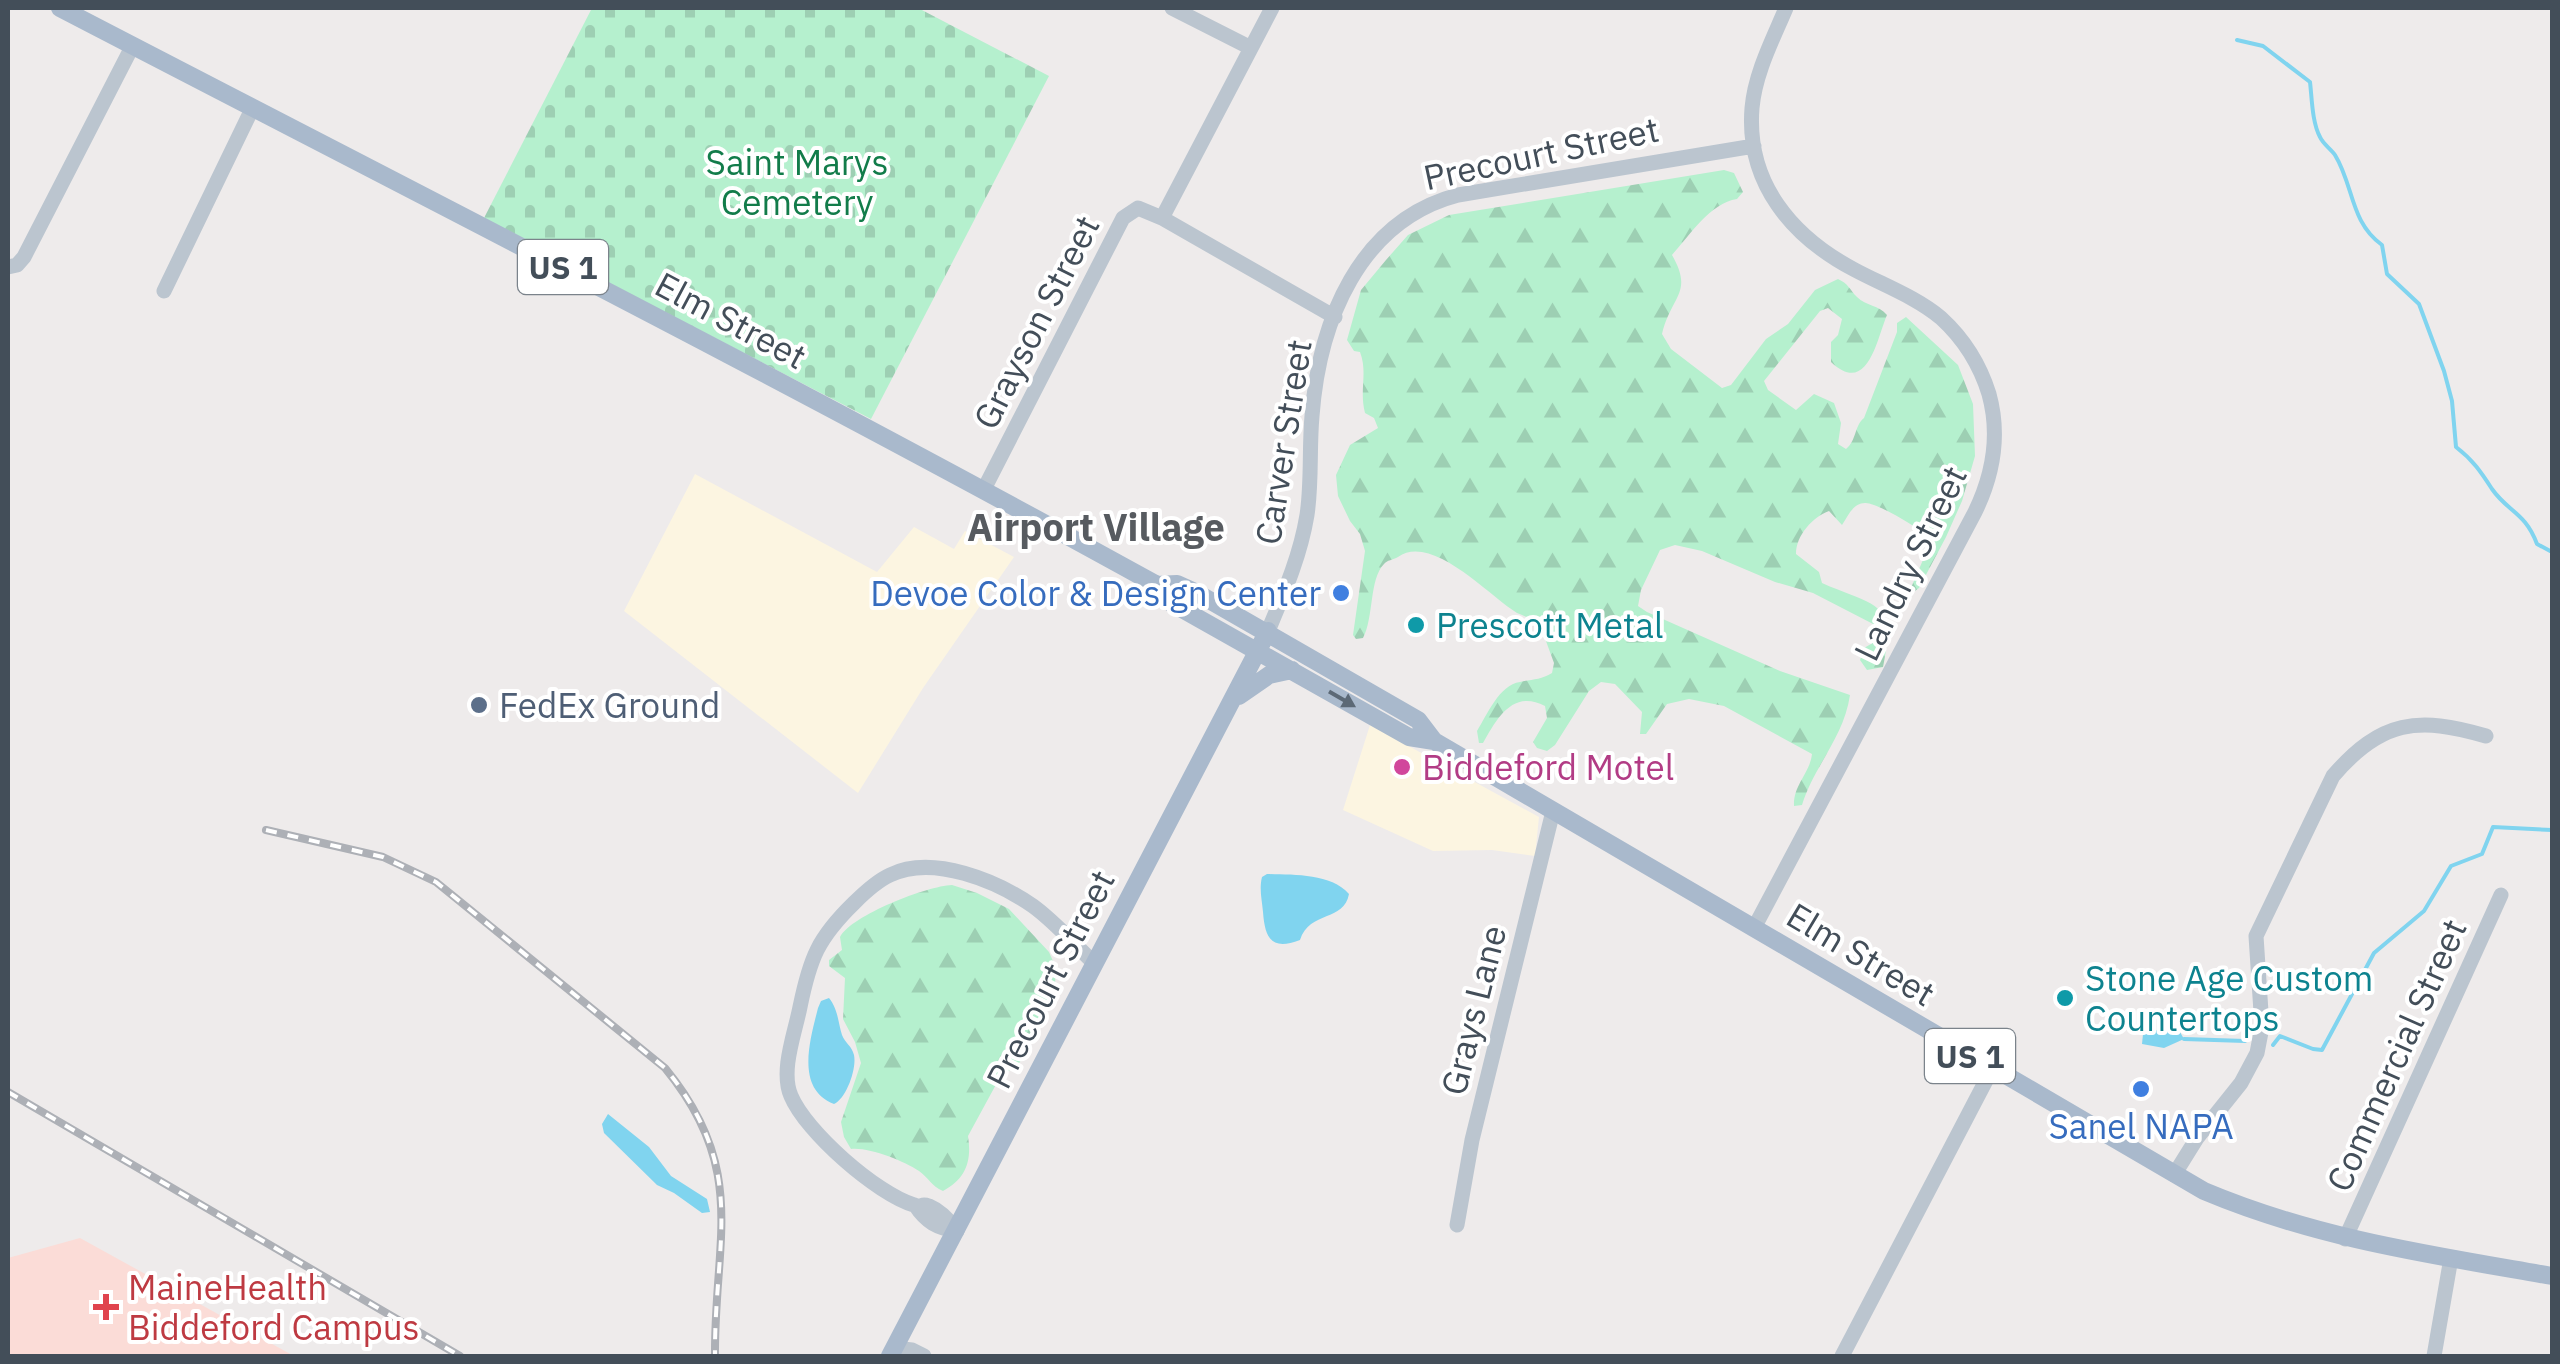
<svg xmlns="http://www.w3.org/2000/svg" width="2560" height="1364" viewBox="0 0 2560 1364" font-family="'IBM Plex Sans',sans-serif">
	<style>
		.commercial { fill: #fcf5e1 }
		.medical { fill: #fbdcd7 }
		.forest { fill: url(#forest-firs) }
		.cemetery { fill: url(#cemetery-stones) }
		.water { fill: #80d4ef }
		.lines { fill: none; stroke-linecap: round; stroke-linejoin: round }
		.stream { stroke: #80d4ef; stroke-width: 4 }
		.minor { stroke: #bbc5cf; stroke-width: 15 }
		.major { stroke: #a9b9cc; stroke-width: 18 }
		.rail-casing { stroke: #adb0b6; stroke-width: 8 }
		.rail { stroke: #fff; stroke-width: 4; stroke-dasharray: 11; stroke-linecap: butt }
		.oneway { fill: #5c6976 }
		.shop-dot { fill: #3f7fe0; stroke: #fff; stroke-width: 4 }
		.culture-dot { fill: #0f9aa8; stroke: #fff; stroke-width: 4 }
		.service-dot { fill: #5c6f8a; stroke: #fff; stroke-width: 4 }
		.hotel-dot { fill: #d1479c; stroke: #fff; stroke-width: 4 }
		.health-dot { fill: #e0444e; stroke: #fff; stroke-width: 4 }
		.labels { text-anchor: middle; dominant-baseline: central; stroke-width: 8; stroke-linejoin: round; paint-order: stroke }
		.shield { fill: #fff; stroke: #7b838b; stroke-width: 2.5 }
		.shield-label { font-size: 32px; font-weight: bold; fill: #434e59 }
		.street-label { font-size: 35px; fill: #434e59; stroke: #fff }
		.park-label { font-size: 35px; fill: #127c4a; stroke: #fff }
		.shop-label { font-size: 35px; fill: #366cbe; stroke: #fff; text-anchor: end }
		.culture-label { font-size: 35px; fill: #0d838f; stroke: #fff; text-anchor: start }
		.service-label { font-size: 35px; fill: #4e5e75; stroke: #fff; text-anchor: start }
		.hotel-label { font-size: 35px; fill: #b23c85; stroke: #fff; text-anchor: start }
		.health-label { font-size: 35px; fill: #be3a42; stroke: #fff; text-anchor: start }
		.neighbourhood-label { font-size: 38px; font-weight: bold; fill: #575b60; stroke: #fff }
	</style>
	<defs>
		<pattern id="forest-firs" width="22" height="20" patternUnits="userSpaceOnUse" patternTransform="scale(2.5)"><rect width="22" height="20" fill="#b5f0ce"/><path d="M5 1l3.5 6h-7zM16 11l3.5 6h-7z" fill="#9dcfb3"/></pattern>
		<pattern id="cemetery-stones" width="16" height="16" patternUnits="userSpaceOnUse" patternTransform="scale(2.5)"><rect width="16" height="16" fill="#b5f0ce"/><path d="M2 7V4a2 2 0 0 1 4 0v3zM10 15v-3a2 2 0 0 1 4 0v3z" fill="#9dcfb3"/></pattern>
	</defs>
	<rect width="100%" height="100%" fill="#eeebeb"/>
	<path class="commercial" d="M695 474 877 572 914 527 954 549 965 531 1014 557 923 688 858 793 624 611Z
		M1370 725 1539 817 1535 856 1492 850 1433 851 1343 810Z"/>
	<path class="medical" d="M80 1238 294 1356H8V1258Z"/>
	<path class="forest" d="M1724 170 1734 173 1743 192 1737 199C1710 203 1690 235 1672 255 1694 293 1671 296 1662 334L1671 349 1722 388 1731 385 1766 339 1788 324 1815 290 1838 279C1849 284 1849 289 1857 297 1866 306 1879 305 1887 315 1877 338 1868 397 1831 362V342L1838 335 1842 319 1828 308 1820 311 1764 381 1768 390 1796 410 1814 394 1834 403 1841 423 1838 444 1846 449C1857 440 1854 426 1864 418L1897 332V323L1906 317 1958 365 1973 404 1975 456 1962 501 1946 537 1919 588 1907 597 1932 539C1923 531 1877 502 1865 503 1853 503 1848 516 1842 525L1829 511C1813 517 1796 535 1796 554L1819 572 1822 583C1876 607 1897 600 1883 667L1867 670 1860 660 1864 648 1878 640 1877 626 1813 593 1775 582 1702 551 1675 545 1660 550 1641 590 1638 606 1647 612 1780 671 1850 695C1844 737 1814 766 1802 805L1794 806C1793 785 1810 773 1812 754L1724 706 1689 699 1667 704 1646 734H1640L1642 712 1615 684 1601 682 1589 691 1555 745 1547 751 1537 748 1533 742 1547 718 1545 706C1513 689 1497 718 1483 743H1479L1477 731C1487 715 1499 685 1520 682 1532 679 1541 680 1552 673L1554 663 1539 622C1532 619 1524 616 1517 613 1489 596 1432 533 1398 557 1393 560 1387 560 1384 564 1369 579 1374 618 1363 638L1356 639 1353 635 1365 551 1360 534 1350 521 1338 496 1336 475 1350 445 1378 428 1374 418 1365 413C1359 390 1368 373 1360 352L1354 351 1347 340 1361 290 1386 260 1408 235 1449 215Z
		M952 885 977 893 1009 909 1049 952 1056 968 1054 1000 1033 1029 1020 1062 999 1079 968 1136C972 1161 966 1179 943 1191 931 1186 929 1178 919 1171 904 1161 869 1147 851 1149L844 1137 841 1122 861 1063 855 1042 843 1019 845 978 829 966V960L842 950 840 937C852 915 927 886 952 885Z"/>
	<path class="cemetery" d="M592 8H918L1049 76 871 419 484 218Z"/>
	<path class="water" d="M1267 874C1293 875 1330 873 1349 894 1344 922 1310 910 1300 940 1271 951 1265 938 1263 912 1262 900 1259 889 1262 877Z
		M829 998C838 1009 838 1022 842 1035 845 1043 852 1046 854 1055 857 1069 846 1099 834 1104 795 1089 810 1040 818 1008L821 1001Z
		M2164 1028 2180 1032 2184 1039 2164 1048 2142 1044 2143 1034Z
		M608 1114 649 1147 671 1176 707 1199 710 1212 702 1213 674 1193 657 1185 604 1133 602 1124Z"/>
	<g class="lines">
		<path class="stream" d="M2237 40 2263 46 2310 82C2312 99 2312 122 2320 137 2323 144 2331 149 2335 155 2354 186 2350 222 2382 245L2387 274 2419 304 2444 371 2452 401 2456 447C2473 460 2481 472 2492 489 2508 512 2525 512 2537 544L2552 552
			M2184 1039 2245 1041
			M2273 1045 2280 1036 2313 1049 2322 1050 2374 953 2424 911 2451 866 2482 854 2493 827 2552 830"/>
		<path class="minor" d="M1172 8 1251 48
			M1162 218 1335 317
			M8 267 17 265 24 257 133 45
			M164 291 253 107
			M983 491 1123 218 1138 208 1162 218 1272 8
			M1268 631C1284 593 1300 557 1307 515 1312 482 1309 449 1312 416 1319 322 1359 221 1458 195L1754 146
			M1754 928 1975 512C1993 475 2000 434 1989 394 1980 365 1964 339 1941 318 1916 297 1883 285 1855 270 1792 237 1746 183 1752 108 1755 73 1773 39 1786 8
			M2174 1175 2197 1138 2241 1083 2257 1053 2262 1027 2256 936 2333 776C2381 720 2418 716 2486 736
			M915 1205C926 1222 937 1228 957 1231
			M1457 1225 1472 1140 1553 811
			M957 1231C950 1221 941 1211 929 1206 920 1203 923 1208 914 1205 877 1194 806 1132 791 1096 780 1071 795 1033 800 1007 810 958 818 938 854 903 865 892 877 881 890 875 933 854 997 881 1033 906 1055 922 1074 944 1094 963
			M2345 1239 2501 895
			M894 1348 912 1350 924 1356
			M1842 1356 1992 1069
			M2434 1356 2451 1258"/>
		<path class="major" d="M60 8C426 198 795 385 1157 585L1166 600 1409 737 1434 741 2204 1191C2318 1239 2432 1255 2552 1276
			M1157 585 1177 584 1197 593 1418 720 1434 741
			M1239 696 1269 675 1292 670
			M890 1356 1268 631"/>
		<g class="rail-casing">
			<path id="rail" d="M266 830 383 857 436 882 665 1068C749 1170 714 1240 715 1356
				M8 1092 460 1356"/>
		</g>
		<use href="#rail" class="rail"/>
	</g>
	<defs><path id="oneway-solid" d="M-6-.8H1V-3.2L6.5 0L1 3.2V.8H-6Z" transform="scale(2.5)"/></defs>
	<use class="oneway" href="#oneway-solid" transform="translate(1342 699) rotate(30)"/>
	<g class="shop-dot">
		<circle cx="1341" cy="593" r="10"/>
		<circle cx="2141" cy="1089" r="10"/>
	</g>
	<g class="culture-dot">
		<circle cx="1416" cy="625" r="10"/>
		<circle cx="2065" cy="998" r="10"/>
	</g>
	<circle class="service-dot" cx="479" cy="705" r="10"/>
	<circle class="hotel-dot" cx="1402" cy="767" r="10"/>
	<path class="health-dot" d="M101 1292h10v10h10v10h-10v10h-10v-10h-10v-10h10z"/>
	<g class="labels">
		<g class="shield">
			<rect x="518" y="240" width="90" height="54" rx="8"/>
			<rect x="1925" y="1029" width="90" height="54" rx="8"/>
		</g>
		<g class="shield-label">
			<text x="563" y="267">US 1</text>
			<text x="1970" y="1056">US 1</text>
		</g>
		<g class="street-label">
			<text transform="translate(1541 153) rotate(-12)">Precourt Street</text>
			<text transform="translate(731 320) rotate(28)">Elm Street</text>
			<text transform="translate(1036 322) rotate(-63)">Grayson Street</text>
			<text transform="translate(1283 442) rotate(-81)">Carver Street</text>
			<text transform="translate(1910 563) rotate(-64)">Landry Street</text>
			<text transform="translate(1861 954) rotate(31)">Elm Street</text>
			<text transform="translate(1050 979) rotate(-63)">Precourt Street</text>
			<text transform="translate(1473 1010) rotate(-76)">Grays Lane</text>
			<text transform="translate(2396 1055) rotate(-66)">Commercial Street</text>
		</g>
		<g class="park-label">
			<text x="797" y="162">Saint Marys<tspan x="797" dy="40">Cemetery</tspan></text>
		</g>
		<g class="shop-label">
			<text x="1321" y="593">Devoe Color &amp; Design Center</text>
			<text x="2141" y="1126" text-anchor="middle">Sanel NAPA</text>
		</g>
		<g class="culture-label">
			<text x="1436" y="625">Prescott Metal</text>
			<text x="2085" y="978">Stone Age Custom<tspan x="2085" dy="40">Countertops</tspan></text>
		</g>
		<g class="service-label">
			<text x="499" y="705">FedEx Ground</text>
		</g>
		<g class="hotel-label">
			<text x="1422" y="767">Biddeford Motel</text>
		</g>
		<g class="health-label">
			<text x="128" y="1287">MaineHealth<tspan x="128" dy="40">Biddeford Campus</tspan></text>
		</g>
		<g class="neighbourhood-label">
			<text x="1096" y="526">Airport Village</text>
		</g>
	</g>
	<rect width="2560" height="1364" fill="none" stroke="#434e59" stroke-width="20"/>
</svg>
